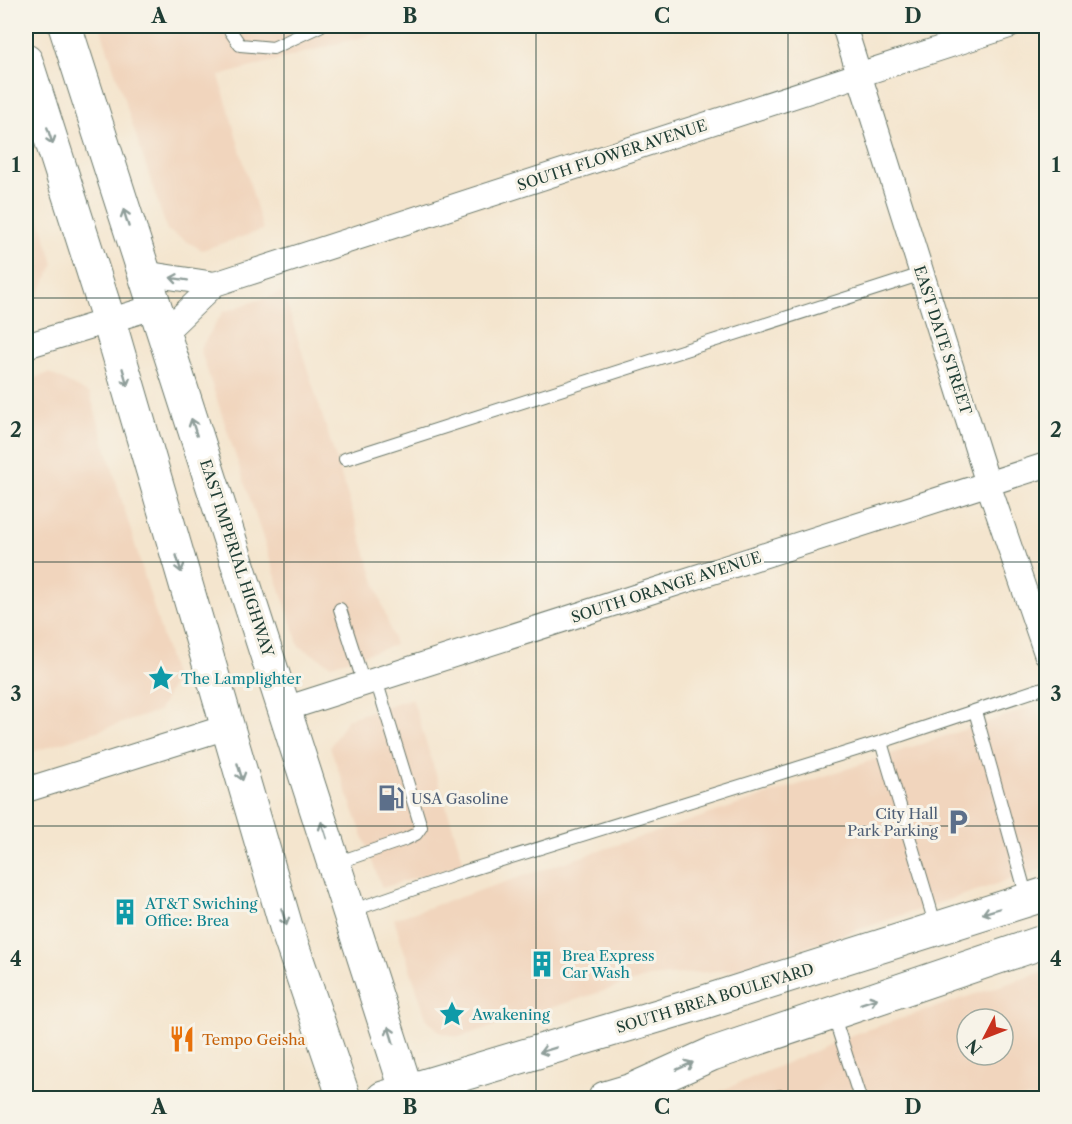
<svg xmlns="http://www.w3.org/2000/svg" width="1072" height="1124" viewBox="0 0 1072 1124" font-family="'Libre Caslon Text',serif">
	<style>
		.built { fill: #f1d5bd; fill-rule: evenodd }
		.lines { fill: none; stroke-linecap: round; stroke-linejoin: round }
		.service-casing { stroke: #6a786a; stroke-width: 14 }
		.minor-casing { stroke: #6a786a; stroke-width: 26 }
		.primary-casing { stroke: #6a786a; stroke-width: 35 }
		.service { stroke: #fff; stroke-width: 12 }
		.minor { stroke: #fff; stroke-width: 24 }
		.primary { stroke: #fff; stroke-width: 33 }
		.oneway { stroke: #8f9e9a }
		.grid { fill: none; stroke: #1f3d34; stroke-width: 1.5; stroke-opacity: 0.55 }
		.labels { text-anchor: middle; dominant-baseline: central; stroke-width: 6; stroke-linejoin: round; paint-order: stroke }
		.street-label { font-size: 15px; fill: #1f3d34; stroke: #f7f3e8 }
		.culture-label { font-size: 15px; fill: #0d838f; stroke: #f7f3e8; text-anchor: start }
		.service-label { font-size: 15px; fill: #4e5e75; stroke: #f7f3e8; text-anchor: start }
		.food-label { font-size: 15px; fill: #c56008; stroke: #f7f3e8; text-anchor: start }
		.neatline { fill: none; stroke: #1f3d34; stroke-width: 2 }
		.grid-label { font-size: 20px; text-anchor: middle; font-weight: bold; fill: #1f3d34 }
	</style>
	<rect width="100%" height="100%" fill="#f7f3e8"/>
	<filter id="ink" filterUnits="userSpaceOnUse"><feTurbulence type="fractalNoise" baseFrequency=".0167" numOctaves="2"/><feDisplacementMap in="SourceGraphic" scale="12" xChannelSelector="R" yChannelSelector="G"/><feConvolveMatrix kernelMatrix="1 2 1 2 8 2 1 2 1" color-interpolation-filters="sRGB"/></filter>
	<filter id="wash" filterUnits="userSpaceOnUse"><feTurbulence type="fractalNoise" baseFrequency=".008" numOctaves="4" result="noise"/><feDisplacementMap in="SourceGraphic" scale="24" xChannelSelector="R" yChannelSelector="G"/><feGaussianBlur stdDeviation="1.35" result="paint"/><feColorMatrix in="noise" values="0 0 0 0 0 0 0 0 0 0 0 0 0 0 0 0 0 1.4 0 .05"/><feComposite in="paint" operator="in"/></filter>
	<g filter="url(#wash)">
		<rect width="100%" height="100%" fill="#f4e5ce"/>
		<path class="built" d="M100 26H402L219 76 263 230 202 250 167 230Z
			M26 176 54 264 33 304 26 307Z
			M283 292 395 645 331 665 299 646 200 349 223 312Z
			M49 373 90 394 175 679 159 711 26 754V381Z
			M412 698 464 863 382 888 330 747 347 719Z
			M1036 706 1046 741V868L738 969 648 977 459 1037 441 1033 426 1018 394 919Z
			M1046 971V1098H704L857 1033ZM967 1019H1003V1055H967Z"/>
	</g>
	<g filter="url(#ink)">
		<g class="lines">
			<g class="service-casing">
				<path id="service" d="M227 26 240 45 273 48 320 26
					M345 459 922 274
					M340 609 364 684
					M975 711 1027 898
					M881 742 936 927
					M336 863 406 839 416 834 421 827 376 680
					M351 911 463 872 881 742 1046 687
					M833 1014 860 1098
					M770 1098 780 1096 781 1098"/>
			</g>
			<g class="minor-casing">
				<path id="minor" d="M844 26 988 484 1046 653
					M143 273 215 284 1009 26
					M163 334 215 284
					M26 346 154 307
					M285 709 1046 465
					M26 790 227 727"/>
			</g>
			<g class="primary-casing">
				<path id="primary" d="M65 26 409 1098
					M26 61 109 321 287 930 344 1098
					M383 1098 698 1004 1046 894
					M605 1098 632 1090 712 1054 1046 941"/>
			</g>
			<use href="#service" class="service"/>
			<use href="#minor" class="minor"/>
			<use href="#primary" class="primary"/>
		</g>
		<defs><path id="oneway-shaft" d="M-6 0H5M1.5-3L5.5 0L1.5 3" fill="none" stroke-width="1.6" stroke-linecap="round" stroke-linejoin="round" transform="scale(1.5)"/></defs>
		<g class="oneway">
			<use href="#oneway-shaft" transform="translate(50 136) rotate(72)"/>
			<use href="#oneway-shaft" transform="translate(126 218) rotate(-107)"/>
			<use href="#oneway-shaft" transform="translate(179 279) rotate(-171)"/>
			<use href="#oneway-shaft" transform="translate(125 377) rotate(74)"/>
			<use href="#oneway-shaft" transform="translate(194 427) rotate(-108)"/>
			<use href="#oneway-shaft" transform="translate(179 564) rotate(74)"/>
			<use href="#oneway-shaft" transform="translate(240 772) rotate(73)"/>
			<use href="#oneway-shaft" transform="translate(324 830) rotate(-108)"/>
			<use href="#oneway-shaft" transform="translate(991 911) rotate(163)"/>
			<use href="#oneway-shaft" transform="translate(284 917) rotate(73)"/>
			<use href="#oneway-shaft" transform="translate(869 1001) rotate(-19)"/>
			<use href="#oneway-shaft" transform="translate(391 1035) rotate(-107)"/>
			<use href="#oneway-shaft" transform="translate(548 1050) rotate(163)"/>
			<use href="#oneway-shaft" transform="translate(685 1066) rotate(-24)"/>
		</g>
	</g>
	<path class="grid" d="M284 26V1098M536 26V1098M788 26V1098M26 298H1046M26 562H1046M26 826H1046"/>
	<defs>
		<g id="sight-bare" transform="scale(2.07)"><path d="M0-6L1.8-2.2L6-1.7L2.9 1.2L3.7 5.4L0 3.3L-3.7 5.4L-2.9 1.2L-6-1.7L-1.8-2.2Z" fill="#0f9aa8" stroke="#f7f3e8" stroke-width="2.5" paint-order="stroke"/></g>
		<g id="fuel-bare" transform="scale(2.07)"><path d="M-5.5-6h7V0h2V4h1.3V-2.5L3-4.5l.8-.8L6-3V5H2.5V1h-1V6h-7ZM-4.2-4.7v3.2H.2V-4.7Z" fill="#5c6f8a" stroke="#f7f3e8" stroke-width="2.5" paint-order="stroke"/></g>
		<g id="parking-bare" transform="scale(2.07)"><path d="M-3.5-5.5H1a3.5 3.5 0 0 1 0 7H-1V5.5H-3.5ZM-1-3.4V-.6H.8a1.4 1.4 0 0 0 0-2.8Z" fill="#5c6f8a" stroke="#f7f3e8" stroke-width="2.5" paint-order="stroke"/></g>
		<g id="building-bare" transform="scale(2.07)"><path d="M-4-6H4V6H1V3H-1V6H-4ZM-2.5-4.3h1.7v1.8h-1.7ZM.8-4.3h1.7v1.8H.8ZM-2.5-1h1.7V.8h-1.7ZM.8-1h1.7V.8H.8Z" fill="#0f9aa8" stroke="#f7f3e8" stroke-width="2.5" paint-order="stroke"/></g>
		<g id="restaurant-bare" transform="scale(2.07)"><path d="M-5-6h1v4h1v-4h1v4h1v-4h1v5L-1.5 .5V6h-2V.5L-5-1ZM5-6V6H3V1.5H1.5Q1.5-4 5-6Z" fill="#e8710a" stroke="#f7f3e8" stroke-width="2.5" paint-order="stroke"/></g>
	</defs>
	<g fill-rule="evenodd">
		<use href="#sight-bare" x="161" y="678"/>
		<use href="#fuel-bare" x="391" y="798"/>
		<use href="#parking-bare" x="958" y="822"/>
		<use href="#building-bare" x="125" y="912"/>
		<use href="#building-bare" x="542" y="964"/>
		<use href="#sight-bare" x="452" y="1014"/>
		<use href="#restaurant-bare" x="182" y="1039"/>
	</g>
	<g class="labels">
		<g class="street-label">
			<text transform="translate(612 155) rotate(-18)">SOUTH FLOWER AVENUE</text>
			<text transform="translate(943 340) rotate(72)">EAST DATE STREET</text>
			<text transform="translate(237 558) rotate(72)">EAST IMPERIAL HIGHWAY</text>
			<text transform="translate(666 587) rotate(-18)">SOUTH ORANGE AVENUE</text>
			<text transform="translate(715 998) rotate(-17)">SOUTH BREA BOULEVARD</text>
		</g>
		<g class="culture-label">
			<text x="181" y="678">The Lamplighter</text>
			<text x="145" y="903">AT&amp;T Swiching<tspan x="145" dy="17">Office: Brea</tspan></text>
			<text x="562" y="955">Brea Express<tspan x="562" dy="17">Car Wash</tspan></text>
			<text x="472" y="1014">Awakening</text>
		</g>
		<g class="service-label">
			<text x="411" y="798">USA Gasoline</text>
			<text x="938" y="813" text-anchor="end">City Hall<tspan x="938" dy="17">Park Parking</tspan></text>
		</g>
		<g class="food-label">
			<text x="202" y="1039">Tempo Geisha</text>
		</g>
	</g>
	<rect width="1072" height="1124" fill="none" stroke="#f7f3e8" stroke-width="66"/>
	<g transform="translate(985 1037) rotate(228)"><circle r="28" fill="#f7f3e8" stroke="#a1aaa0" stroke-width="1.5"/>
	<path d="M0-4.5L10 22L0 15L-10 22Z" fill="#c8321e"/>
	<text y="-9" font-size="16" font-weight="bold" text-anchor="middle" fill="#1f3d34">N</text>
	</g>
	<rect x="33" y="33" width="1006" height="1058" class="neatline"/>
	<g class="grid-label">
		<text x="159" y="23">A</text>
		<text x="410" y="23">B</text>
		<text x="662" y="23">C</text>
		<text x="913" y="23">D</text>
		<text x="16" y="172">1</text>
		<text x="1056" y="172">1</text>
		<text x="16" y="437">2</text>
		<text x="1056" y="437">2</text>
		<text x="16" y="701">3</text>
		<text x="1056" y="701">3</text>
		<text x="16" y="966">4</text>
		<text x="1056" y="966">4</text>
		<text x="159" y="1114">A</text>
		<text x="410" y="1114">B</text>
		<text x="662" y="1114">C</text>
		<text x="913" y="1114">D</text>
	</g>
</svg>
